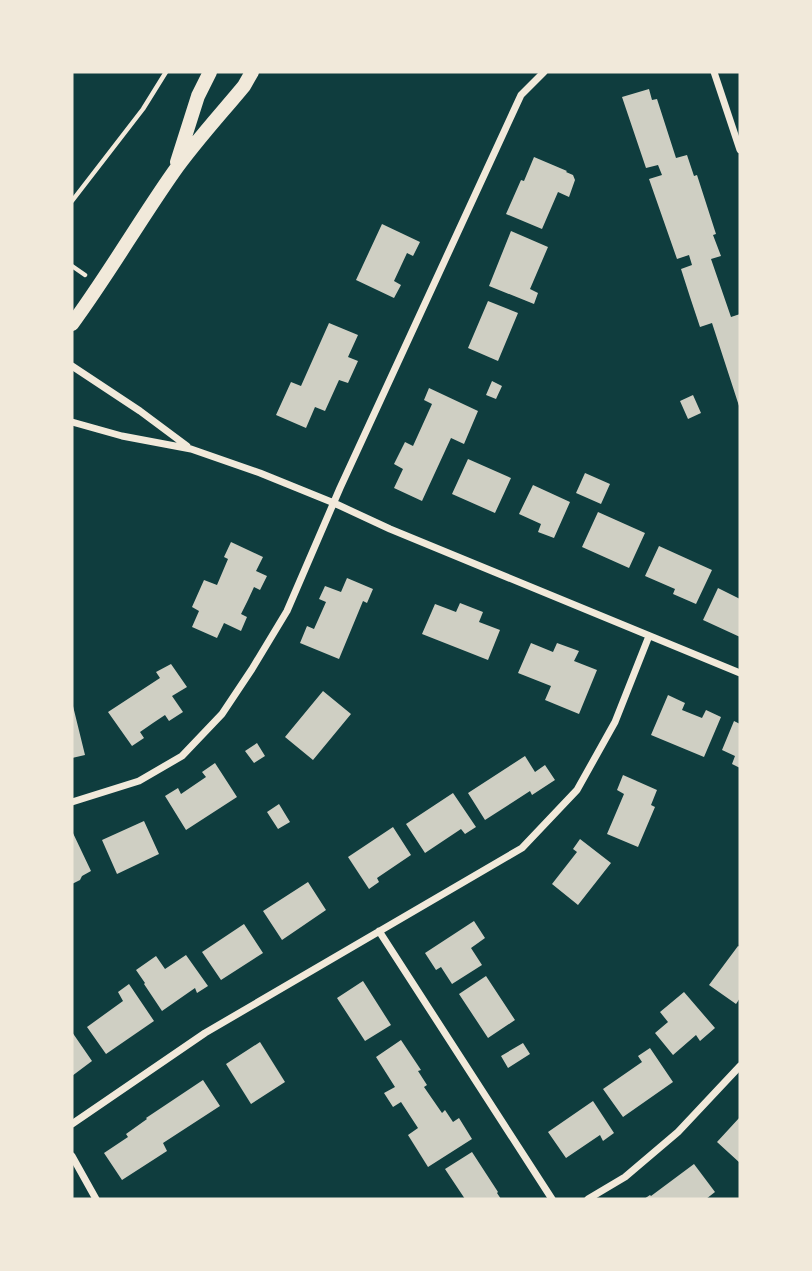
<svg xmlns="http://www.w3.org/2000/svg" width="812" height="1271" viewBox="0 0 812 1271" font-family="'Open Sans',sans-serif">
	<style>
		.building { fill: #cfcfc3 }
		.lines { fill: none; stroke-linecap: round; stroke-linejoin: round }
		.path { stroke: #f1e9da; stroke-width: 4.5 }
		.minor { stroke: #f1e9da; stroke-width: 7 }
		.secondary { stroke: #f1e9da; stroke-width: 14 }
	</style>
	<rect width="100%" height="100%" fill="#0f3d3e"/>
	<path class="building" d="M649 89 652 100 657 99 676 158 687 155 694 176 697 175 716 234 713 235 721 256 711 259 731 317 740 314V409L712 323 700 327 690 297 681 269 692 265 689 255 677 259 649 179 662 175 658 165 646 168 622 97Z
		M534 157 567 171 566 172 573 175 575 180 569 197 558 192 542 229 506 214 521 180 524 181Z
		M382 224 420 242 413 256 407 253 394 281 401 285 394 298 356 280Z
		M511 231 548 247 530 289 538 293 534 304 489 286Z
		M488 301 518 313 498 361 468 348Z
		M329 323 358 335 348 357 358 361 348 383 339 380 325 411 315 407 306 428 276 415 291 382 301 386Z
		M492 381 502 386 496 399 486 395Z
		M429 388 478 411 464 444 451 438 422 501 394 488 403 469 394 464 405 442 413 446 432 404 424 400Z
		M693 395 701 413 688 419 680 401Z
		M468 459 511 478 495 513 452 494Z
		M585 473 610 484 601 504 576 493Z
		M533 485 570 502 554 538 538 532 541 524 519 514Z
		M598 512 645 533 629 568 582 547Z
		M231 542 263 557 256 571 267 576 260 590 254 587 248 600 241 614 247 617 241 631 224 623 217 638 192 627 199 611 192 607 204 580 217 585 228 559 224 557Z
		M659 546 712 570 696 604 673 594 675 589 645 576Z
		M347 578 373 589 367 603 363 601 339 659 300 643 307 626 314 629 326 602 319 599 325 586 341 592Z
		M718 588 740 599V637L703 620Z
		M460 603 483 612 479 622 500 630 488 660 422 634 435 604 456 612Z
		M531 643 553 652 557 643 579 651 574 661 597 670 579 714 545 700 551 686 518 673Z
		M171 664 187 687 172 696 183 712 169 721 165 715 153 723 140 732 144 738 132 746 108 712 160 678 156 672Z
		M323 691 351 714 313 760 285 737Z
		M668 695 685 703 682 710 702 718 706 710 721 717 704 757 651 735Z
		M72 702 85 755 72 758Z
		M734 721 740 724V768L732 764 735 756 722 750Z
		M257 743 265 756 254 763 245 751Z
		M525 756 535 772 545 765 555 780 532 795 530 791 485 820 468 793Z
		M215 763 237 797 186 830 165 796 178 788 181 794 206 777 202 772Z
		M623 775 657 790 651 805 655 807 638 847 607 834 624 794 617 790Z
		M453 793 476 827 465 834 461 829 425 853 406 824Z
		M279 804 290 822 278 829 267 812Z
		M144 821 159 854 117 874 102 840Z
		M393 827 411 855 377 878 379 882 369 889 348 857Z
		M72 831 91 871 82 876 80 880 72 884Z
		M580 839 611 863 578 905 552 884 577 852 573 849Z
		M308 882 326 910 282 940 263 911Z
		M474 921 485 938 471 948 482 965 452 984 441 967 436 970 425 953Z
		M244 924 263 953 221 980 202 952Z
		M738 946 740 947V998L736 1004 709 985Z
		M186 955 208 986 197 993 195 988 162 1011 144 984 145 983 136 970 156 956 165 969Z
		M486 976 515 1020 488 1038 459 994Z
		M363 981 391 1025 365 1041 337 998Z
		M129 984 154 1021 106 1054 87 1027 123 1001 118 992Z
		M684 992 715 1028 700 1041 696 1035 673 1055 655 1033 668 1022 660 1012Z
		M72 1032 92 1061 72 1076Z
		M401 1040 421 1070 418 1071 427 1085 424 1087 442 1113 445 1110 453 1122 459 1118 472 1139 428 1167 408 1135 418 1128 401 1102 393 1107 384 1093 395 1087 376 1057Z
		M260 1042 285 1082 251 1104 226 1064Z
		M523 1043 530 1054 508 1068 501 1056Z
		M650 1048 673 1082 623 1117 603 1089 642 1062 638 1056Z
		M203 1080 220 1106 163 1143 167 1151 122 1180 104 1153 128 1137 126 1134 147 1119 146 1118Z
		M593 1101 614 1133 603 1141 600 1135 566 1158 548 1132Z
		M740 1117V1163L717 1142Z
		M472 1152 498 1192 497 1193 501 1199H465L445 1169Z
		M694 1164 715 1192 706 1199H644L650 1195 651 1196Z"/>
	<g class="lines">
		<path class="path" d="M72 201 143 109 166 72
			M72 266 85 275"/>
		<path class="minor" d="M714 72 740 150
			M72 366 140 411 187 446
			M72 422 122 436 191 449 260 473 334 503 390 529 740 673
			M72 802 139 781 182 756 222 714 252 669 287 611 340 488 521 95 544 72
			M379 931 552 1199
			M72 1124 205 1033 522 848 577 790 615 722 649 636
			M72 1156 96 1199
			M588 1199 625 1177 678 1132 740 1066"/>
		<path class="secondary" d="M177 162 198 96 210 72
			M72 324C108 275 138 223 173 173 194 143 220 115 244 86L252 72"/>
	</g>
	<rect width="812" height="1271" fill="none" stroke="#f1e9da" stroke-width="147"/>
</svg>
